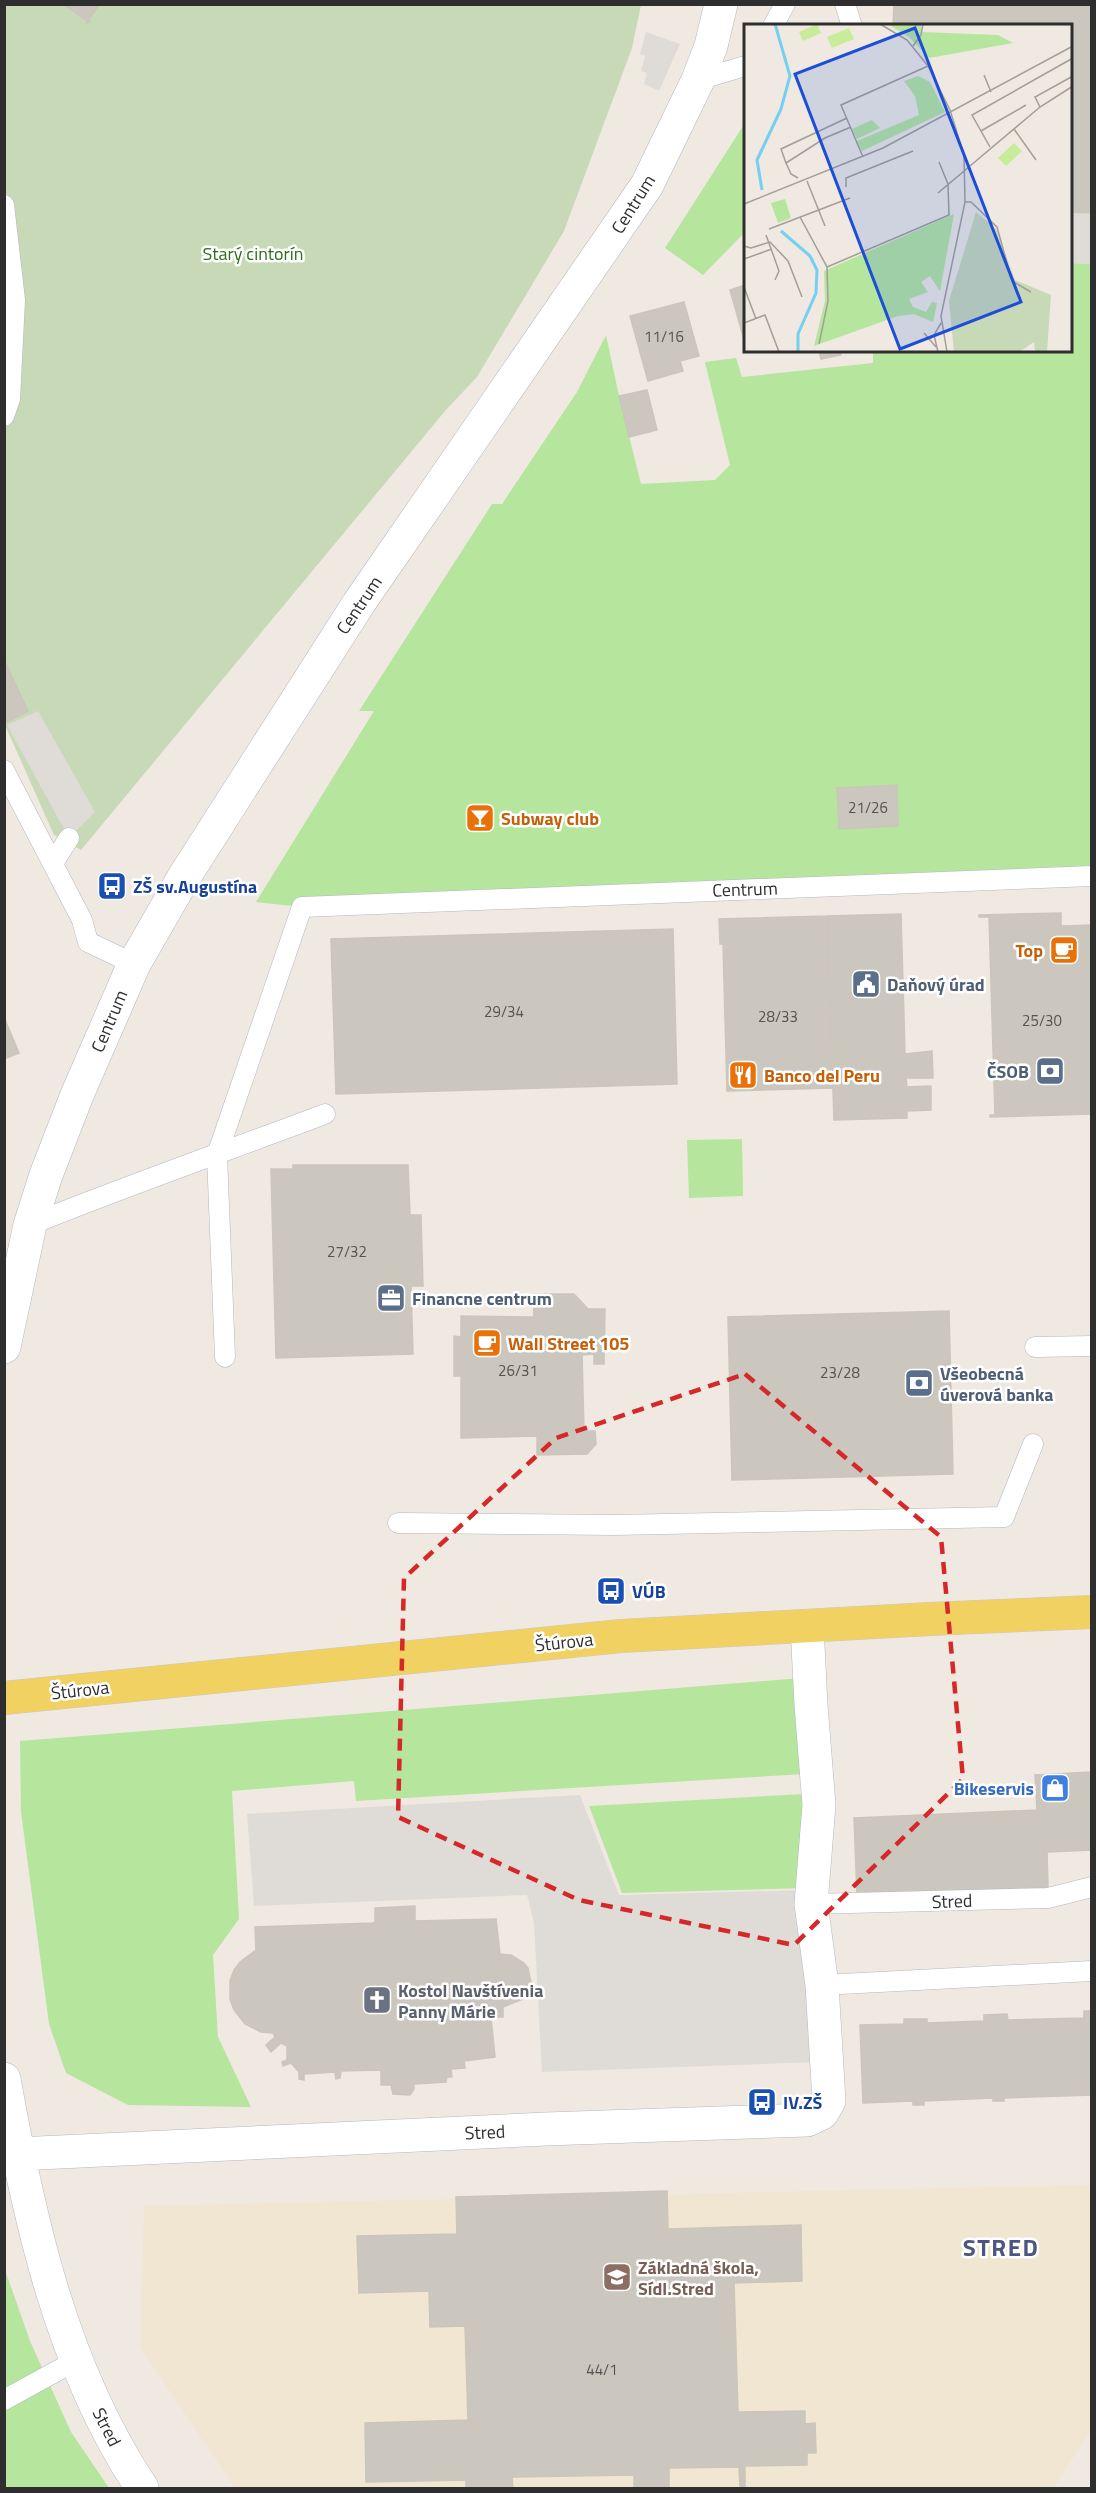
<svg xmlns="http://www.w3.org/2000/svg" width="1096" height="2493" viewBox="0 0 1096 2493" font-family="'Titillium Web',sans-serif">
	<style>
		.education { fill: #f0e6d1 }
		.green { fill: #b6e59e }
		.cemetery { fill: #c8d9b8 }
		.plaza { fill: #dfdcd8 }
		.building { fill: #cbc7bf; stroke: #cbc5ba; stroke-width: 1.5 }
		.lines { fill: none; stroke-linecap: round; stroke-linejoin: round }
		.service-casing { stroke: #b4b7c1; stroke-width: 21 }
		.minor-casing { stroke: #b4b7c1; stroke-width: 34 }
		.primary-casing { stroke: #c9c9c9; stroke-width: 34 }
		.service { stroke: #fff; stroke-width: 20 }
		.minor { stroke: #fff; stroke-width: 33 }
		.primary { stroke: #f2d163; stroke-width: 33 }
		.marked { fill: none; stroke: #d62828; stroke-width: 4.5; stroke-dasharray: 12 8; stroke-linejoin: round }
		.labels { text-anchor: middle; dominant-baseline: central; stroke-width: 5; stroke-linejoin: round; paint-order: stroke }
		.number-label { font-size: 15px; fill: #555452 }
		.street-label { font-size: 18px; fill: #2e2e2e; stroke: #fff }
		.park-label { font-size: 18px; fill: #2c6e1b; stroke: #fff }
		.food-label { font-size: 18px; font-weight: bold; fill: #c56008; stroke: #fff; text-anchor: start }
		.transit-label { font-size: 18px; font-weight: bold; fill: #164399; stroke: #fff; text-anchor: start }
		.service-label { font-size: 18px; font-weight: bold; fill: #4e5e75; stroke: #fff; text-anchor: start }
		.shop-label { font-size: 18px; font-weight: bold; fill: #366cbe; stroke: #fff; text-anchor: end }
		.worship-label { font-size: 18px; font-weight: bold; fill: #5b616d; stroke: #fff; text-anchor: start }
		.education-label { font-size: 18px; font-weight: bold; fill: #785e54; stroke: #fff; text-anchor: start }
		.district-label { font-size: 24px; font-weight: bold; letter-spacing: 1.5px; fill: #4d5680; stroke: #fff }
		.inset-river { fill: none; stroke: #75cff0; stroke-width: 3 }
		.inset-road { fill: none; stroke: #a29e99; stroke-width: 1.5 }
		.view { fill: #1d4ed8; fill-opacity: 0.15; stroke: #1d4ed8; stroke-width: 3 }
		.inset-edge { fill: none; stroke: #2e2e2e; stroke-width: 3 }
	</style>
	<rect width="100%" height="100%" fill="#efe9e1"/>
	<path class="education" d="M1091 2185V2431L1053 2488H235L141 2348 144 2206Z"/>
	<path class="green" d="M745 123V232L703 275 665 248Z
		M1071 263 1091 264V876L302 907 256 902 374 711H359L492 504H502L577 392 606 335 619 396 641 484 715 480 730 465 705 362 736 358 742 377 873 363V351H1070Z
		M742 1139 743 1196 689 1198 687 1140Z
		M801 1678 805 1774 356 1801 354 1781 232 1791 239 1919 213 1955 218 2037 251 2107 128 2105 66 2073 49 2024 21 1812 20 1741Z
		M804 1794 806 1888 622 1893 589 1806Z
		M4 2267 30 2341 71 2432 109 2488H5Z"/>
	<path class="cemetery" d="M4 5H641L632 48 564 231 477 377 445 411 81 850 54 835 5 725Z"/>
	<path class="plaza" d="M646 32 680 44 659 91 644 84 647 73 641 71 645 56 640 54Z
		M1071 212 1091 213V264L1071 263Z
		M38 711 95 812 69 838 7 725Z
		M580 1795 619 1895 806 1890 819 2062 542 2072 534 1923 527 1895 254 1906 247 1814Z"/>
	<path class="building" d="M63 4H100L89 19 90 22 87 23 86 20Z
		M894 4H1092V213L1070 212V26H893Z
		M745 285V343L730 290Z
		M684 302 699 356 680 361 683 371 648 381 630 316Z
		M819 351H840L841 355 821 359Z
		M647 390 657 430 629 437 619 396Z
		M4 660 28 711 5 723H4Z
		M897 785 898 826 839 829 837 788Z
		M1061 913V926L1092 925V1114L990 1117V1115H995L989 917H979V915Z
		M901 914 905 1054 932 1051 933 1078H906L907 1087 931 1086V1110L907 1111V1118L834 1120 827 916Z
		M827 916 833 1088 727 1091 723 944H720L719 919Z
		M673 929 677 1084 336 1094 331 939Z
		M4 1017 19 1053 4 1059Z
		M293 1165H408L410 1215H421L423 1286H411L413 1354 276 1358 271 1169H293Z
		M533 1294H574L588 1309H605L604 1364H594V1354L582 1355 584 1431H595L596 1444 587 1454 537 1455V1436L461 1438V1376H454V1336L461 1337V1316L534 1317Z
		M949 1311 953 1474 732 1480 728 1317Z
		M1092 1772V1850L1047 1852 1048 1887 857 1895 854 1818 1037 1810 1035 1775Z
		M415 1906V1921L496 1919 500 1954 511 1955 524 1963 528 1968 531 1983 526 1998 503 2007V2017H491L495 2057 464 2061 465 2068 451 2069 452 2077H447L446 2082 414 2084V2089L410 2095 393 2094 391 2085H381V2070L341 2071 340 2078 336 2079 335 2072 304 2074V2080L299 2079V2072L291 2063 283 2066 282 2062 287 2060V2046L281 2043 271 2052 266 2045 275 2037 273 2033 261 2032 245 2024 234 2010 230 1999V1981L234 1970 240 1962 256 1950 255 1927 373 1923 375 1922V1908Z
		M1084 2011H1092V2095L1004 2098V2101H993V2098L924 2101V2105H913V2101L863 2103 860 2025 904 2024V2019H927V2023L984 2021V2015L1007 2014 1008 2020 1084 2018Z
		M667 2191 668 2229 801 2225 802 2281 734 2283 738 2412 805 2411V2424L815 2423 816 2453H807V2465L745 2466V2488H740L739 2467 669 2468V2488H634V2475L512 2477 513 2488H466V2480L366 2482 365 2423 468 2420 465 2326 430 2327 429 2291 359 2293 357 2236 457 2234 456 2197Z"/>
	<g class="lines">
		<g class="service-casing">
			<path id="service" d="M845 4 852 26
				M773 26 785 4
				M698 80 745 66
				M4 205 15 300 10 399 4 416
				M4 770 82 920 88 942 134 964
				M53 863 69 838
				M30 1225C128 1185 227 1151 325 1114
				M1035 1347 1092 1346
				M225 1357 217 1155 302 907 1092 876
				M398 1523 615 1525 1004 1517 1033 1444
				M811 1904 1048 1898 1092 1887
				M822 1985 1092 1971
				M4 2400 77 2360"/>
		</g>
		<g class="minor-casing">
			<path id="minor" d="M4 1347 30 1225 46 1175 77 1095 134 964 184 877 359 603 647 185 698 80 711 46 721 4
				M4 2079C29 2220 62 2368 142 2488
				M17 2154 546 2129 807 2120 822 2113 829 2101 822 1985 811 1904 819 1805 811 1705 807 1626"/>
		</g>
		<g class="primary-casing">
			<path id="primary" d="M4 1698 621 1636 930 1619 1092 1612"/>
		</g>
		<use href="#service" class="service"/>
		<use href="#minor" class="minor"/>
		<use href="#primary" class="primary"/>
	</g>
	<path class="marked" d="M745 1374 941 1537 963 1779 794 1945 579 1900 398 1817 404 1578 556 1438Z"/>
	<defs>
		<g id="bar-square" transform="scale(1.5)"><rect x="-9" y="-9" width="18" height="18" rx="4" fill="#e8710a" stroke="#fff"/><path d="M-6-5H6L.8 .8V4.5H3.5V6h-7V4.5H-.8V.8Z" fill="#fff"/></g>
		<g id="bus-square" transform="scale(1.5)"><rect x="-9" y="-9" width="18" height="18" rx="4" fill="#1a4fb4" stroke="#fff"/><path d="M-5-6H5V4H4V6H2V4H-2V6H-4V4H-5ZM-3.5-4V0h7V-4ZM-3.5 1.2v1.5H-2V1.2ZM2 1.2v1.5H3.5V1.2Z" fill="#fff"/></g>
		<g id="cafe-square" transform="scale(1.5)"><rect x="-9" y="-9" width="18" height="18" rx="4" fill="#e8710a" stroke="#fff"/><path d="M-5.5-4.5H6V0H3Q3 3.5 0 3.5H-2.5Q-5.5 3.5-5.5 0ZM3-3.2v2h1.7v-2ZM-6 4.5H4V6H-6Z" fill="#fff"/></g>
		<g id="civic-square" transform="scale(1.5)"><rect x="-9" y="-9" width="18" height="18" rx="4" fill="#5c6f8a" stroke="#fff"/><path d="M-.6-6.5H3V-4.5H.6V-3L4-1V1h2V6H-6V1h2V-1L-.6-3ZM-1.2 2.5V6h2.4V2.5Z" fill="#fff"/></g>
		<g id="bank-square" transform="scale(1.5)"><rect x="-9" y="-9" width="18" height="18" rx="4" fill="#5c6f8a" stroke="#fff"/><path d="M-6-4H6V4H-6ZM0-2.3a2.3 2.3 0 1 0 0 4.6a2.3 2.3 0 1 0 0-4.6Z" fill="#fff"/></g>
		<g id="restaurant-square" transform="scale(1.5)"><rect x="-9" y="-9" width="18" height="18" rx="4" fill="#e8710a" stroke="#fff"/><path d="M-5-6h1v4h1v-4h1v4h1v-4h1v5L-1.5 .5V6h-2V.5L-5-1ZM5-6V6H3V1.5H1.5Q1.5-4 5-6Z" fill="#fff"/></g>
		<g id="office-square" transform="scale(1.5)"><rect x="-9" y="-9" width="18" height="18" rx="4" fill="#5c6f8a" stroke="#fff"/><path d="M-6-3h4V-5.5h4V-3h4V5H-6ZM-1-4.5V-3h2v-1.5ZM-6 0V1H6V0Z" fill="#fff"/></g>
		<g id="shop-square" transform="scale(1.5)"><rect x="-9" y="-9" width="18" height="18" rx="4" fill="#3f7fe0" stroke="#fff"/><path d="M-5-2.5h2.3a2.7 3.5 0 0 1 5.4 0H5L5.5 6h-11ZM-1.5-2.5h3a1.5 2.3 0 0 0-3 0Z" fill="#fff"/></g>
		<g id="church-square" transform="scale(1.5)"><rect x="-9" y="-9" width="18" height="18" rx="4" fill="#6b7280" stroke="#fff"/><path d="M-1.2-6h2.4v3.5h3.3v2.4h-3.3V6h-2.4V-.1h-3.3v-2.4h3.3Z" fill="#fff"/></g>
		<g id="school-square" transform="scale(1.5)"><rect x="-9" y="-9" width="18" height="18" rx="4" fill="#8d6e63" stroke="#fff"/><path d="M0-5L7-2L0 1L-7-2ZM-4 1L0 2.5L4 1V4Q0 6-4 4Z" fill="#fff"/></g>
	</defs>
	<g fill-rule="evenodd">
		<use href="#bar-square" x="480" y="818"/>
		<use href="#bus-square" x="112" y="886"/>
		<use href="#cafe-square" x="1064" y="950"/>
		<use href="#civic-square" x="866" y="984"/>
		<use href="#bank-square" x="1050" y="1071"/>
		<use href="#restaurant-square" x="743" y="1075"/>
		<use href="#office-square" x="391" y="1298"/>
		<use href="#cafe-square" x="487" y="1343"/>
		<use href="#bank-square" x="919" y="1383"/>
		<use href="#bus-square" x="611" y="1591"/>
		<use href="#shop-square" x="1055" y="1788"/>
		<use href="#church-square" x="377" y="2000"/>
		<use href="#bus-square" x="762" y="2102"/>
		<use href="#school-square" x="617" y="2277"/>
	</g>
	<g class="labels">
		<g class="number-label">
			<text x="664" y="336">11/16</text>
			<text x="868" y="807">21/26</text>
			<text x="504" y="1011">29/34</text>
			<text x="778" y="1016">28/33</text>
			<text x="1042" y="1020">25/30</text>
			<text x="347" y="1251">27/32</text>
			<text x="518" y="1370">26/31</text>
			<text x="840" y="1372">23/28</text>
			<text x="602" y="2369">44/1</text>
		</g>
		<g class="street-label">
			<text transform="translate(633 204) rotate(-58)">Centrum</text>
			<text transform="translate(359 605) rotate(-56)">Centrum</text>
			<text transform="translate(745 889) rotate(-2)">Centrum</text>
			<text transform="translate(109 1021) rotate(-67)">Centrum</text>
			<text transform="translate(564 1642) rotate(-6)">Štúrova</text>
			<text transform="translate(80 1690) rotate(-6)">Štúrova</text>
			<text transform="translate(952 1901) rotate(-2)">Stred</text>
			<text transform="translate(485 2132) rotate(-3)">Stred</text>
			<text transform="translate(107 2427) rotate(63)">Stred</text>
		</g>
		<g class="park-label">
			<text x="253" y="253">Starý cintorín</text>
		</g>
		<g class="food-label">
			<text x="501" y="818">Subway club</text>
			<text x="1043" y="950" text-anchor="end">Top</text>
			<text x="764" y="1075">Banco del Peru</text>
			<text x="508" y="1343">Wall Street 105</text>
		</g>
		<g class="transit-label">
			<text x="133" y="886">ZŠ sv.Augustína</text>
			<text x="632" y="1591">VÚB</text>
			<text x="783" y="2102">IV.ZŠ</text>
		</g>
		<g class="service-label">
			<text x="887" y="984">Daňový úrad</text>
			<text x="1029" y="1071" text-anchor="end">ČSOB</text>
			<text x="412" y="1298">Financne centrum</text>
			<text x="940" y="1373">Všeobecná<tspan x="940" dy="21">úverová banka</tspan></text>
		</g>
		<g class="shop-label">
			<text x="1034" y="1788">Bikeservis</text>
		</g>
		<g class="worship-label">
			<text x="398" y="1990">Kostol Navštívenia<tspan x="398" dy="21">Panny Márie</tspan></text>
		</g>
		<g class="education-label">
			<text x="638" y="2267">Základná škola,<tspan x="638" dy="21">Sídl.Stred</tspan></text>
		</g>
		<g class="district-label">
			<text x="1001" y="2247">STRED</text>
		</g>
	</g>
	<g transform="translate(744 24)">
		<rect width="328" height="328" fill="#efe9e1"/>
		<path d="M144 0H177V8L254 11 269 19 185 34 166 14ZM174 52 186 58 201 88 118 127 113 117 175 91 171 72 160 57ZM128 96 136 104 113 115 108 105ZM41 175 47 194 34 199 27 179ZM210 190 196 267 186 252 177 258 184 268 165 275 169 283 182 288 188 278 193 279 189 298 170 290 154 292 70 322 81 277 80 247Z" fill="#b6e59e"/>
		<path d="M232 188 252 205 271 256 307 271 303 328 291 327 290 318 275 328H210L205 277Z" fill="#c8d9b8"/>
		<path d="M73 0 77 9 59 17 55 8ZM105 4 110 15 88 24 83 13ZM270 119 278 127 262 142 254 134Z" fill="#c9ec9a"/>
		<path class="inset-river" d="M18 166 13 136 37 85 46 52 31 0M37 207 66 232 73 246 72 269 54 310V328"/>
		<path class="inset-road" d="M136 0 163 16 184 42 206 86 220 131 221 178 197 292 203 328M169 22 177 11 179 0M240 51 247 68M296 83 291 73 329 52M103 94 37 125 42 139 81 114 107 103M270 105 292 136M237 107 282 81M246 123 228 91 329 34M119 133 97 81 184 42M42 139 47 150 54 154M63 157 81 202M102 163V154L169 127M194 169 296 83 329 62M221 178H227L253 203 268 257 287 268M0 180 139 124 329 22M56 193 83 243 84 277 75 320M25 205 106 174M22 211 35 247 31 256M0 222 7 224 26 218 44 237 58 273M0 235 28 225M83 243 205 191 204 160 195 138M0 263 12 295M0 299 21 291 35 328M180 309 192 323M194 328 190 311 197 299"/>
		<path class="view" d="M171 4 277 278 156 325 51 50Z"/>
		<rect width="328" height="328" class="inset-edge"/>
	</g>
	<rect width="1096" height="2493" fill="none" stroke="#2e2e2e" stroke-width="12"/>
</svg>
